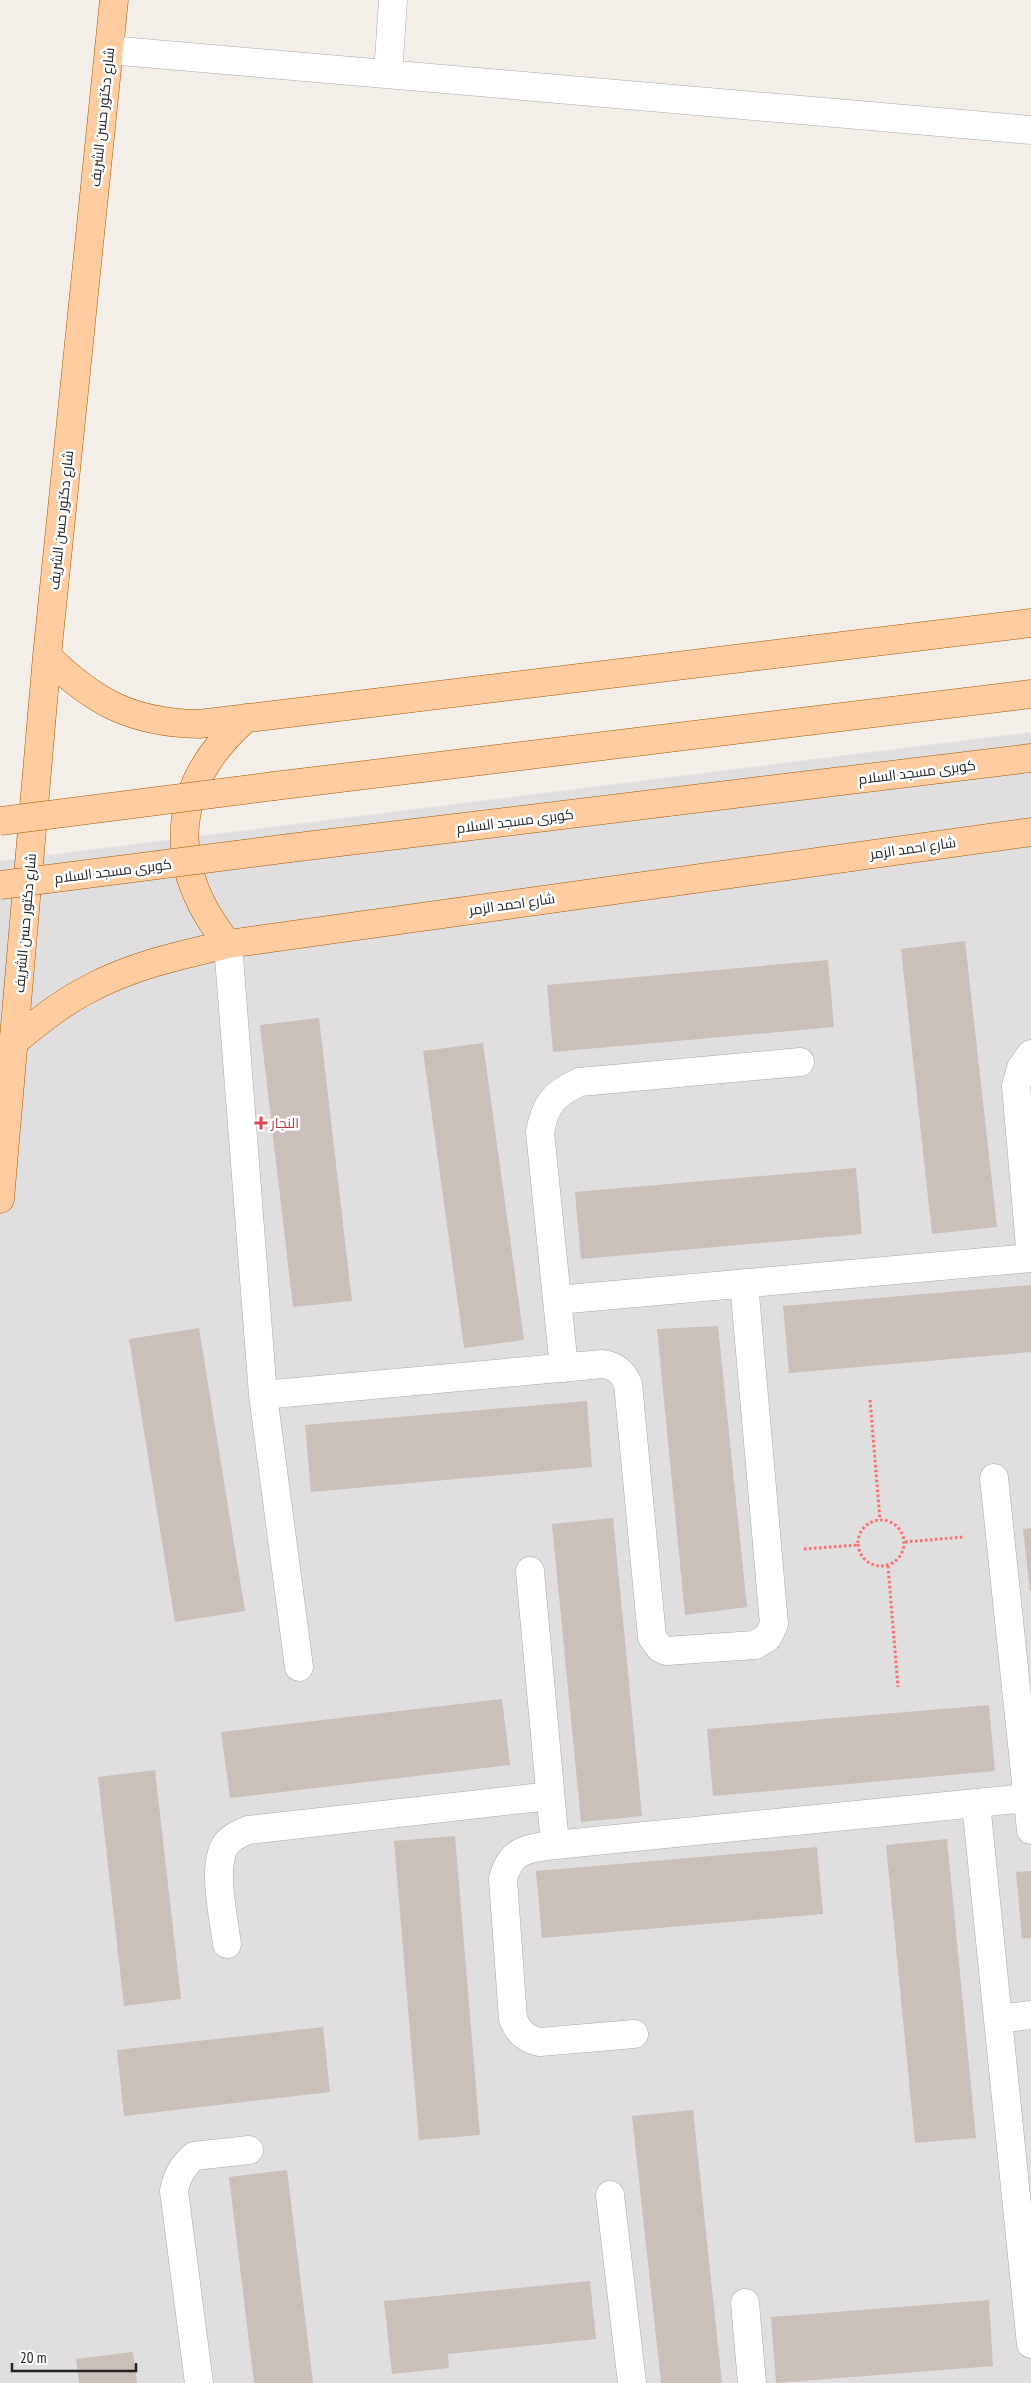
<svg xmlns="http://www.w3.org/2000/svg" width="1031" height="2383" viewBox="0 0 1031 2383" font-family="'PT Sans Narrow',Cairo,sans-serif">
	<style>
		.residential { fill: #e0dedf }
		.building { fill: #cbbfba }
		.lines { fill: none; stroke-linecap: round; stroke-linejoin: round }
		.minor-casing { stroke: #a9a9a9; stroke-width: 29 }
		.major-casing { stroke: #9f5a00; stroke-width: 29 }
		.path { stroke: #ff6c6c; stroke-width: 3; stroke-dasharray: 2.5 2.5; stroke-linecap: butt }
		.minor { stroke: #fff; stroke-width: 28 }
		.major { stroke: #ffcca0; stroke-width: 28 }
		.major-bridge-casing { stroke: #9f5a00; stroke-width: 29; stroke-linecap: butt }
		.major-bridge { stroke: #ffcca0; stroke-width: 28 }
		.health-dot { fill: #e0444e; stroke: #fff; stroke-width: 2 }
		.labels { text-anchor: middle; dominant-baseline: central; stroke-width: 5; stroke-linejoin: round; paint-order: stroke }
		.street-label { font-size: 14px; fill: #222; stroke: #fff }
		.health-label { font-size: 14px; fill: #be3a42; stroke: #fff; text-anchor: start }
	</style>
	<rect width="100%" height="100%" fill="#f3eee8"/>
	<path class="residential" d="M1031 732V2383H0V861Z"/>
	<path class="building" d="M965 941 997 1227 932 1234 901 949Z
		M828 960 834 1027 553 1052 547 985Z
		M319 1018 352 1301 293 1307 260 1025Z
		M483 1043 524 1340 464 1348 423 1051Z
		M856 1168 862 1234 581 1259 575 1192Z
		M1031 1285V1352L789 1373 783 1306Z
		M718 1326 747 1607 685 1615 657 1329Z
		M199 1328 245 1611 175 1622 129 1339Z
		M587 1401 592 1467 311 1492 305 1425Z
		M613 1518 642 1816 581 1822 552 1524Z
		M1031 1528V1591H1030L1023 1529Z
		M502 1699 510 1765 230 1798 221 1732Z
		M989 1705 995 1771 713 1796 707 1729Z
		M155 1770 181 1999 124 2006 98 1777Z
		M455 1836 480 2135 419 2140 394 1841Z
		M947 1839 976 2138 915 2143 886 1845Z
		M817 1847 823 1914 542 1938 536 1871Z
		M1031 1871V1938L1022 1939 1016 1872Z
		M323 2027 330 2092 124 2116 117 2050Z
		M693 2110 722 2383H661L632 2116Z
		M287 2170 313 2383H254L229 2177Z
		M590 2281 596 2339 448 2354 449 2368 392 2374 384 2301Z
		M989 2300 993 2366 776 2383 771 2317Z
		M133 2352 137 2383H79L76 2359Z"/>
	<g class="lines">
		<g class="minor-casing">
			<path id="minor" d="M109 50 1031 130
				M388 74 393 0
				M228 944 263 1395 299 1667
				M1031 1258 1016 1086 1021 1068 1031 1054
				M557 1300 1031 1258
				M564 1368 540 1132C545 1105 554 1093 580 1082L800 1062
				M263 1395 603 1364C616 1366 623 1372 628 1384L652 1637 660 1648 666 1651 755 1645 768 1637 774 1624 744 1283
				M994 1478 1031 1830
				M530 1571 555 1845
				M976 1803 1031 2344
				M227 1944C224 1919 210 1861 228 1842 233 1836 241 1833 248 1830L550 1796
				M998 2019 1031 2015
				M634 2034 540 2042C526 2039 519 2033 513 2019L503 1879C510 1849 529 1848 555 1845L1027 1798
				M610 2195 632 2383
				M745 2303 752 2383
				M199 2383 174 2191C177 2175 183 2166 194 2156L249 2150"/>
		</g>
		<g class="major-casing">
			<path id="major" d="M47 656C93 702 133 723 199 724L1031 623
				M274 786 1031 694
				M290 848 1031 758
				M228 944C165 866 170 785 246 718
				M15 1041C38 1022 60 1004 87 990 131 966 180 955 228 944L1031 832
				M0 1199 47 656 114 0"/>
		</g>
		<path class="path" d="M870 1400 880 1520
			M858 1543a23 23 0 1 1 46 0a23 23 0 1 1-46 0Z
			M905 1542 964 1537
			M804 1549 858 1545
			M888 1566 898 1687"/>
		<use href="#minor" class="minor"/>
		<use href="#major" class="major"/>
		<g class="major-bridge-casing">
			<path id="major-bridge" d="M0 821 274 786
				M0 885 290 848"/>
		</g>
		<use href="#major-bridge" class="major-bridge"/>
	</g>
	<path class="health-dot" d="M258.5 1115.5h5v5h5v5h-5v5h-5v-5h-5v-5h5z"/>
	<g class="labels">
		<g class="street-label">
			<text transform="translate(102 117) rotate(-84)">شارع دكتور حسن الشريف</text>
			<text transform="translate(61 520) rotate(-84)">شارع دكتور حسن الشريف</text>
			<text transform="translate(917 772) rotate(-7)">كوبرى مسجد السلام</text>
			<text transform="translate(515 821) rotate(-7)">كوبرى مسجد السلام</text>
			<text transform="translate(913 848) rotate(-8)">شارع احمد الزمر</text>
			<text transform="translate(113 871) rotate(-7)">كوبرى مسجد السلام</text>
			<text transform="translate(512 904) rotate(-8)">شارع احمد الزمر</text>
			<text transform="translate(25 923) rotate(-85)">شارع دكتور حسن الشريف</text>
		</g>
		<g class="health-label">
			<text x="271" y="1123">النجار</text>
		</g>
	</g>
	<path d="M12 2363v8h124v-8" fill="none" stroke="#222222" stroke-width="2.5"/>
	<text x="20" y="2363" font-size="15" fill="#222222" stroke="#ffffff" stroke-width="4" paint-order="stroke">20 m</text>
</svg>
